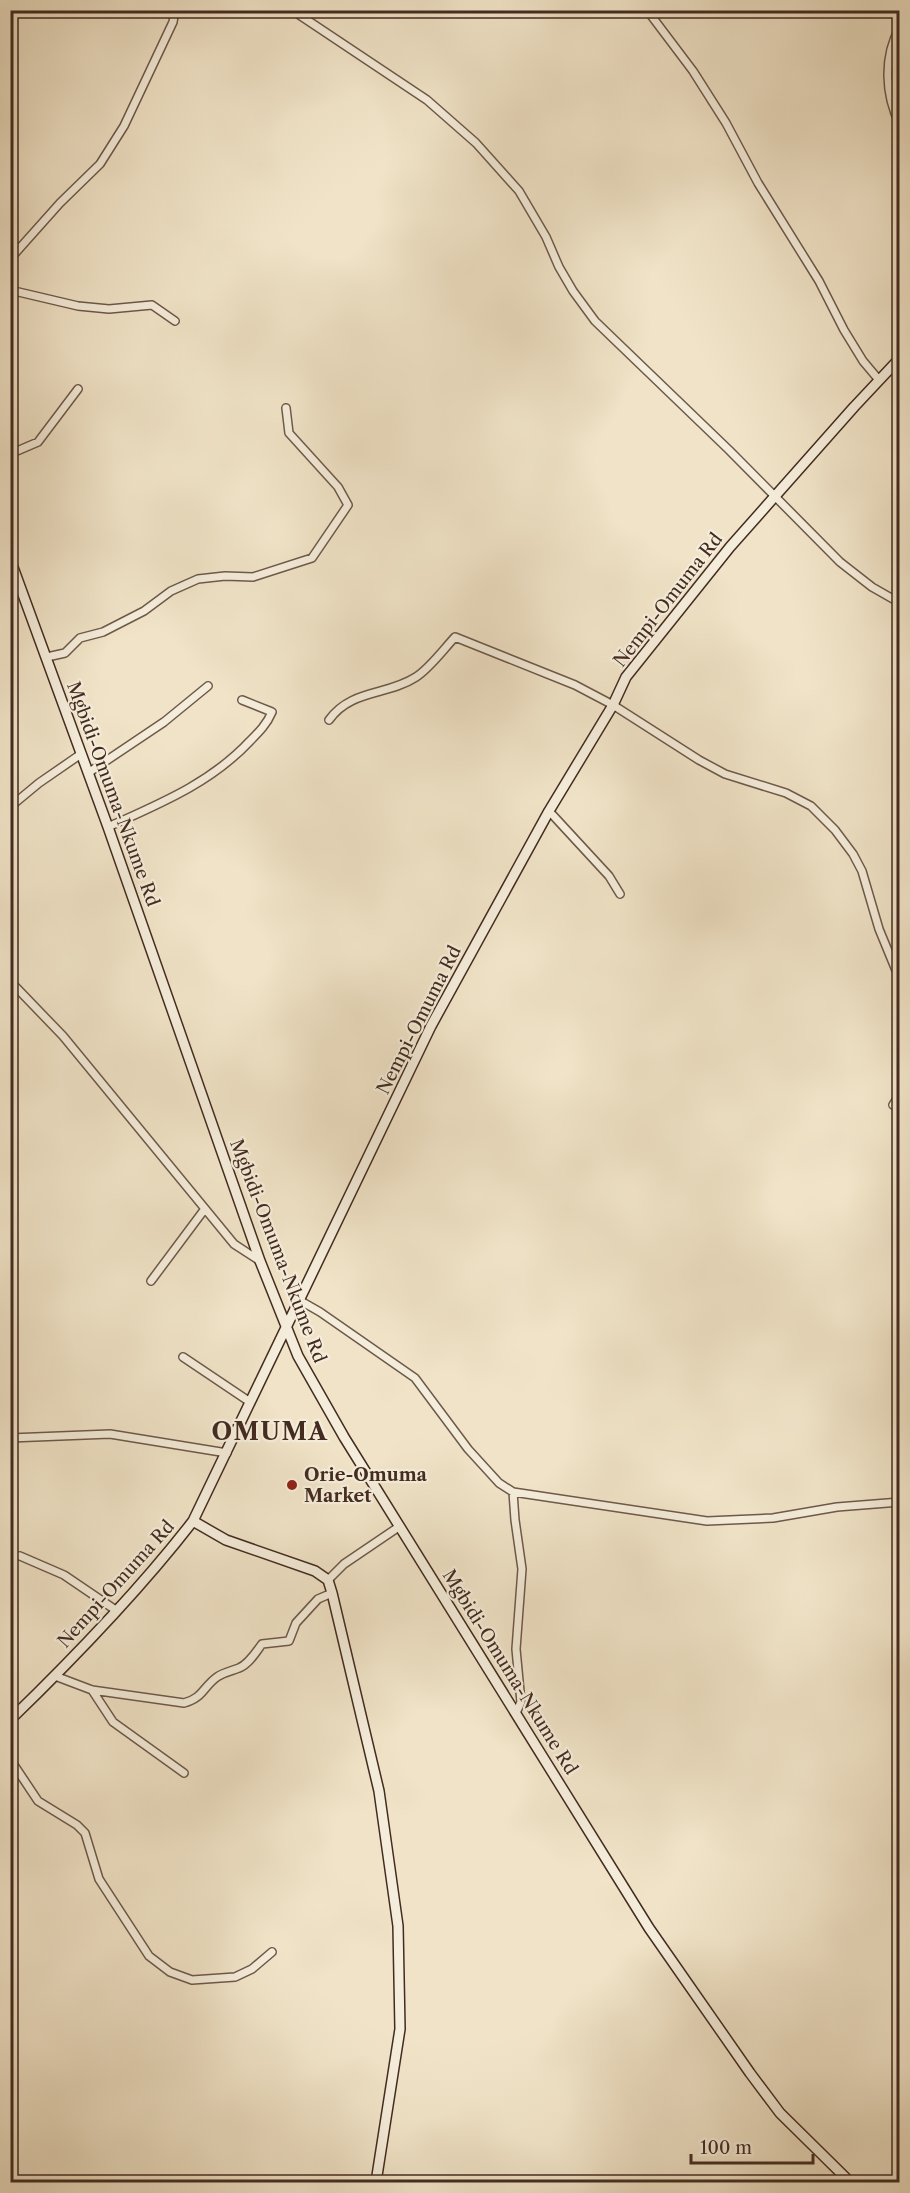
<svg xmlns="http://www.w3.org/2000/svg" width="910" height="2193" viewBox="0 0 910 2193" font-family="'Libre Caslon Text',serif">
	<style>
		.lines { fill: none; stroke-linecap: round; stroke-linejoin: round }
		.street-casing { stroke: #6e594a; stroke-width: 10 }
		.secondary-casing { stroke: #432b20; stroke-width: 12 }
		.street { stroke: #f5eddb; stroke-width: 7 }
		.secondary { stroke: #f5eddb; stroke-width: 9 }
		.poi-dot { fill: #8f2418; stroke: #f5eddb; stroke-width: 2 }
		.labels { text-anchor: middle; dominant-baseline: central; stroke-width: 4.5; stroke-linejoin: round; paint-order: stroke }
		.street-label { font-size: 18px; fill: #432b20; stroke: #f5eddb }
		.poi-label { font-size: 18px; font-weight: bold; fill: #432b20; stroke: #f5eddb; text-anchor: start }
		.district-label { font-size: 24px; font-weight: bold; letter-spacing: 1.5px; fill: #432b20; stroke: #f5eddb }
	</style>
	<rect width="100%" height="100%" fill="#f0e3c7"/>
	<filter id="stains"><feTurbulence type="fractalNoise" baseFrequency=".00333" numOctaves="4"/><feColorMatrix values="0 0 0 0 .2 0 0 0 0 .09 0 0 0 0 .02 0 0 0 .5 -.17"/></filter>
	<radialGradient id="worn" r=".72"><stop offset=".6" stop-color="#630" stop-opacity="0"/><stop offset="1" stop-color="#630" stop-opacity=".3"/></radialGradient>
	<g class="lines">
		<g class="street-casing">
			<path id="street" d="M292 10 427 100 476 143 519 191 546 237 559 267 573 291 595 321 729 450 840 562 872 587 900 603
				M647 10 693 71 726 123 758 183 819 281 844 330 863 361 879 380
				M900 27C883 57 885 95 900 125
				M10 259 60 203 100 164 124 126 173 22 175 10
				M10 290 78 306 109 309 152 305 175 321
				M10 454 38 442 78 389
				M47 657 65 653 80 638 103 632 144 611 171 591 198 579 225 576 253 577 312 558 348 505 338 487 289 433 286 408
				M329 720C351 689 387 696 416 677 430 668 443 650 455 637L575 685 613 705 699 760 725 774 786 793 811 806 835 830 853 854 862 871 879 929 900 980
				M88 773 164 722 208 686
				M10 807 39 783 81 754
				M549 811 609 876 620 894
				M108 827C159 804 211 783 250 741 259 732 267 724 272 712L242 700
				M10 981 63 1036 234 1244 260 1261
				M893 1105 900 1094
				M151 1281 204 1210
				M299 1300 320 1312 415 1378 468 1449 499 1483 513 1492 707 1521 773 1518 837 1507 900 1502
				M183 1357 250 1402
				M10 1438 110 1434 227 1453
				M513 1492 515 1520 522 1569 516 1649 521 1702 516 1713
				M20 1556 64 1575 117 1611
				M328 1580 344 1564 400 1526
				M55 1676 92 1690 184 1703C203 1698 203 1687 217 1677 224 1672 232 1671 239 1668 249 1664 256 1652 262 1644L289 1641 296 1623 318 1599 332 1593
				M92 1690 113 1722 184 1773
				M10 1759 38 1801 77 1825 85 1833 99 1879 149 1956 170 1972 192 1980 235 1977 252 1969 272 1952"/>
		</g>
		<g class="secondary-casing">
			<path id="secondary" d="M10 559 108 827 260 1261 298 1356 344 1437 649 1928 750 2073 780 2113 850 2182
				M193 1521 226 1540 315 1571 328 1580 332 1593 379 1791 398 1926 400 2029 376 2182
				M10 1720C75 1657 138 1592 193 1521L431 1026 549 811 613 705 626 677 730 547 854 407 900 358"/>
		</g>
		<use href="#street" class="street"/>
		<use href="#secondary" class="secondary"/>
	</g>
	<circle class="poi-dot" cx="292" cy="1485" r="6"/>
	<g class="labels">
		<g class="street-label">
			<text transform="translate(668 600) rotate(-52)">Nempi-Omuma Rd</text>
			<text transform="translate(113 794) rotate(70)">Mgbidi-Omuma-Nkume Rd</text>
			<text transform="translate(419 1020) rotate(-63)">Nempi-Omuma Rd</text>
			<text transform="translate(278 1251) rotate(69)">Mgbidi-Omuma-Nkume Rd</text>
			<text transform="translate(116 1584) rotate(-48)">Nempi-Omuma Rd</text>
			<text transform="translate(510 1672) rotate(58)">Mgbidi-Omuma-Nkume Rd</text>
		</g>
		<g class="poi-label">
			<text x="304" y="1475">Orie-Omuma<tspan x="304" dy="21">Market</tspan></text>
		</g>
		<g class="district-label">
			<text x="270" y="1431">OMUMA</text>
		</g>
	</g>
	<rect width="910" height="2193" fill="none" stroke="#f0e3c7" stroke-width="36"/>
	<rect x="12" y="12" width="886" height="2169" fill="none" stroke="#432b20" stroke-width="3"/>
	<rect x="18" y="18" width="874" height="2157" fill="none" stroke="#432b20" stroke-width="1.5"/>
	<path d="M691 2154v9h122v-9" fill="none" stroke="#432b20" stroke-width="3"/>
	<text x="700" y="2154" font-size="18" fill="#432b20" stroke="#f5eddb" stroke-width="4.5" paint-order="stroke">100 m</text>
	<rect width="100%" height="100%" filter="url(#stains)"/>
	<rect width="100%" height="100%" fill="url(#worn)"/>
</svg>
